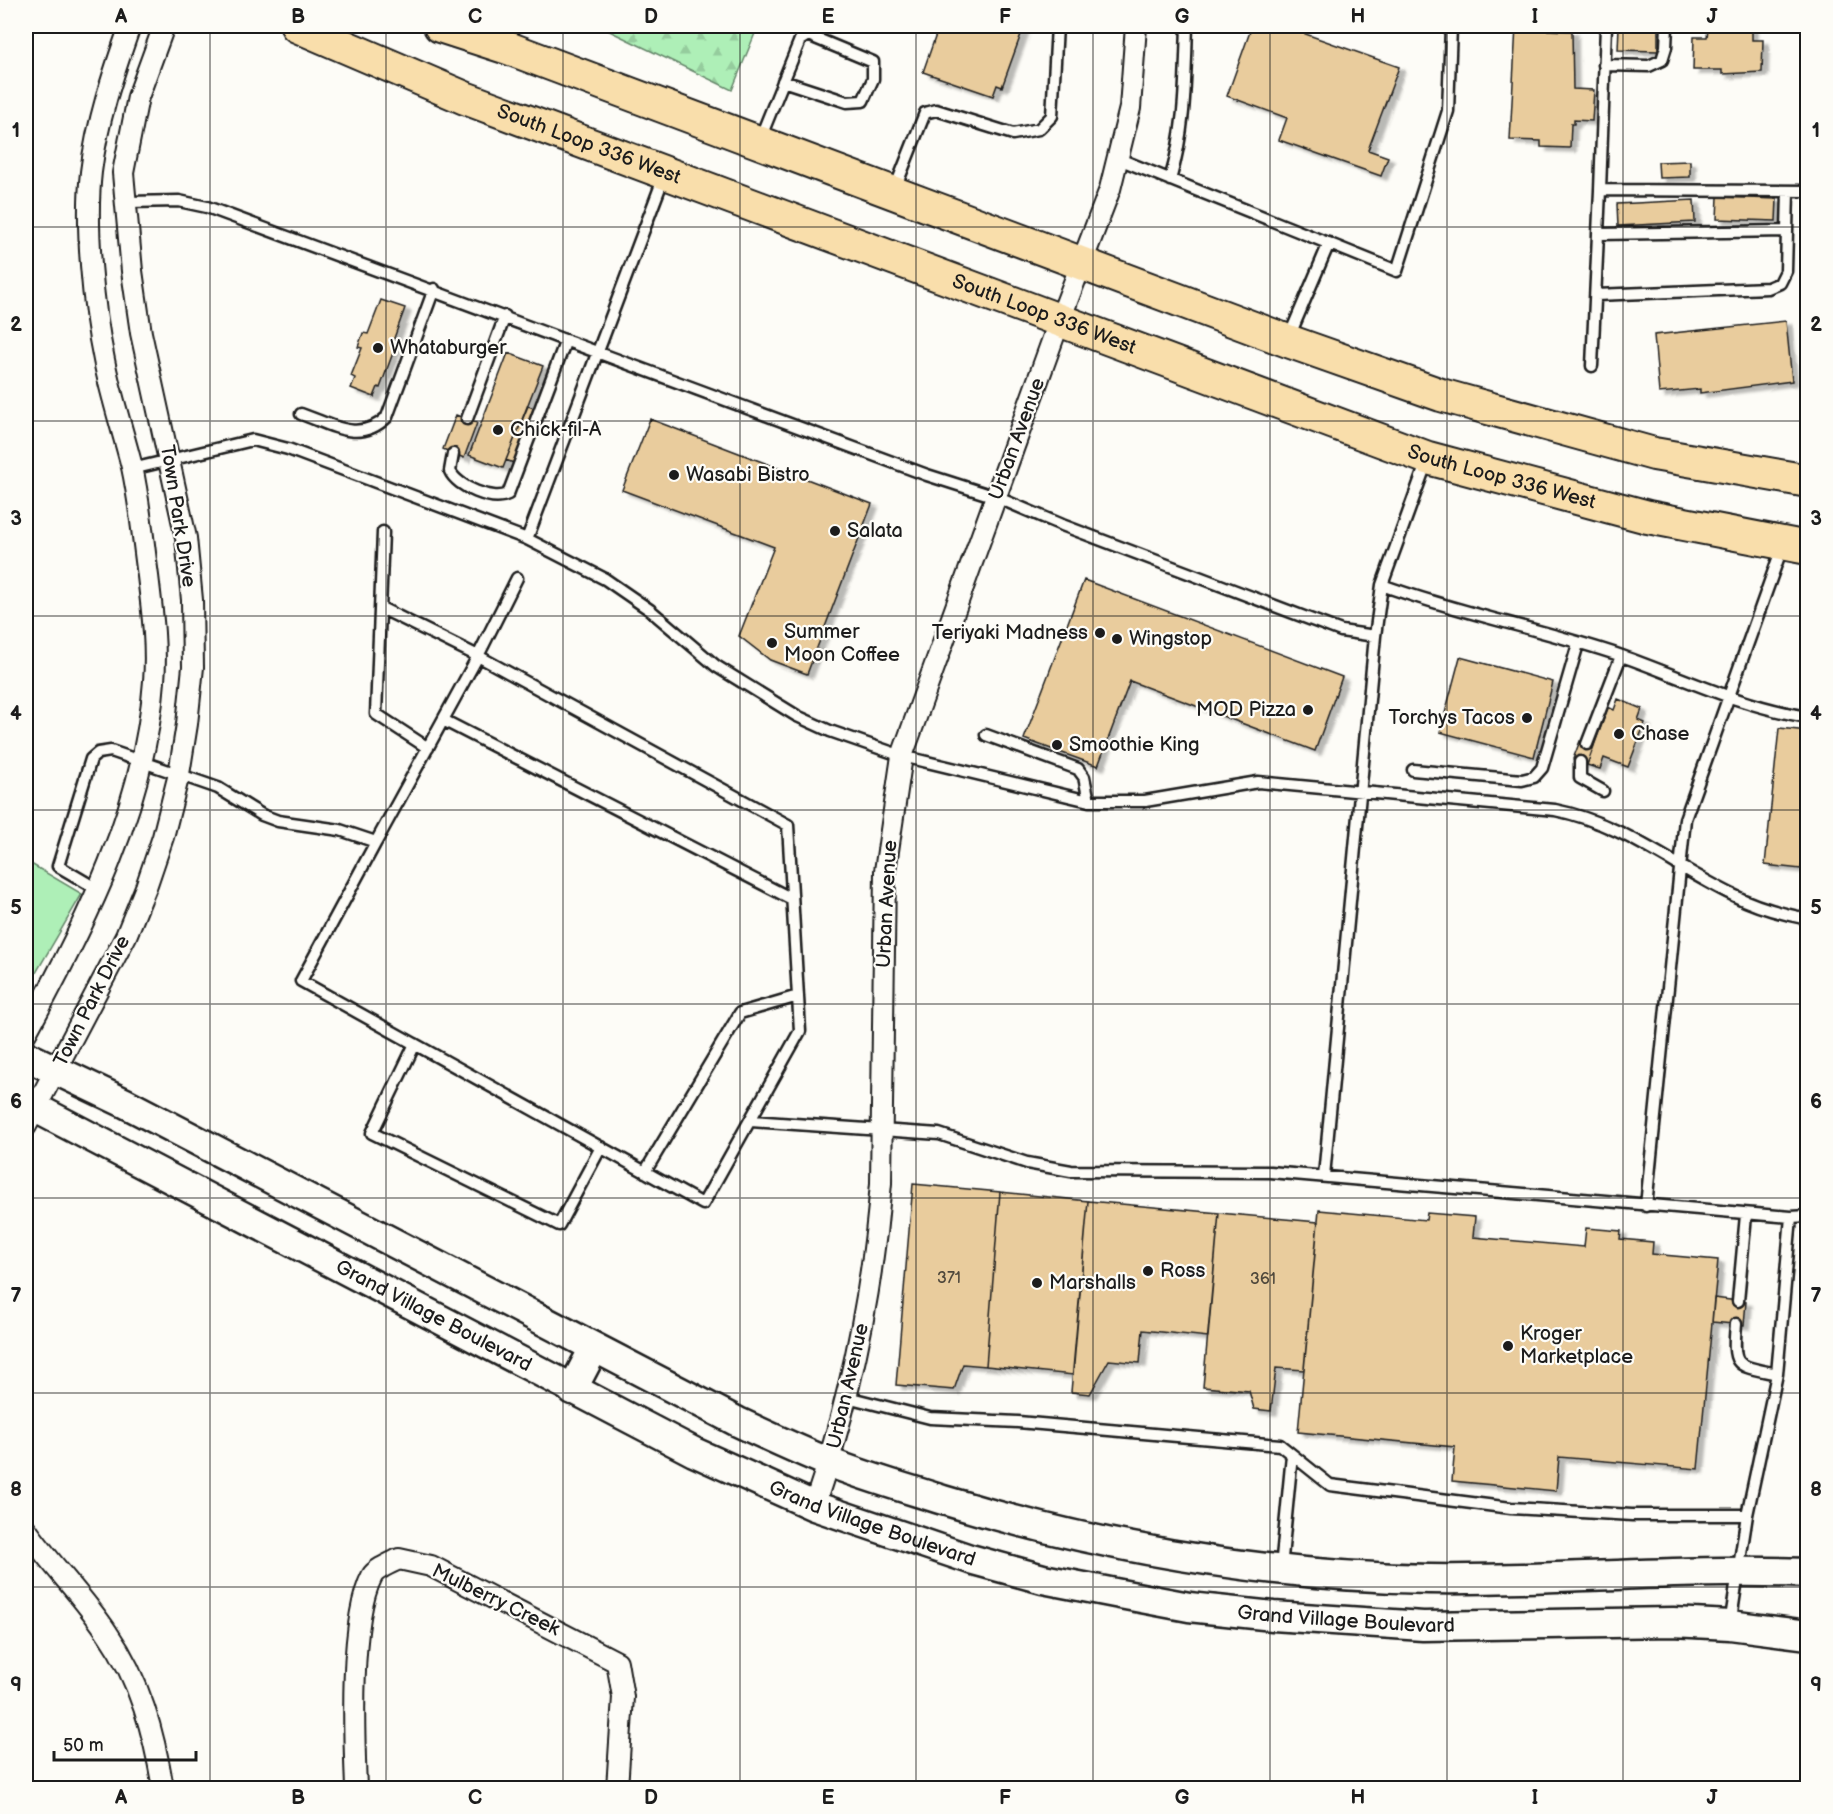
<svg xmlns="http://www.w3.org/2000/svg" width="1833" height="1814" viewBox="0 0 1833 1814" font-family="'Balsamiq Sans',sans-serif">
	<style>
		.forest { fill: url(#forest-firs); stroke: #65866a; stroke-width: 1.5 }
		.park { fill: #aeefb7; stroke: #65866a; stroke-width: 1.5 }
		.building { fill: #e9cc9d; stroke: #1c1c1c; stroke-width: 1.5; filter: url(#shadow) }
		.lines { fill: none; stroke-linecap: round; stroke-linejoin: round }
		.lane-casing { stroke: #1c1c1c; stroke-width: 15 }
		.street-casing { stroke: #1c1c1c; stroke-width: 24 }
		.secondary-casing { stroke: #1c1c1c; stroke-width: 33 }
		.primary-casing { stroke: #1c1c1c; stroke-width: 36 }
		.lane { stroke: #fdfcf7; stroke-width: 10 }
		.street { stroke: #fdfcf7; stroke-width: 20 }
		.secondary { stroke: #fdfcf7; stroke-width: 28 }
		.primary { stroke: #f9deab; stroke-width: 32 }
		.grid { fill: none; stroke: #1c1c1c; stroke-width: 1.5; stroke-opacity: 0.55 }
		.poi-dot { fill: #1c1c1c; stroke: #fdfcf7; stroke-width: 2 }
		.labels { text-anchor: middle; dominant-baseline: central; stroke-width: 4.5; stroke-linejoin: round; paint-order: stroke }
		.number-label { font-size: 16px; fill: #4f483c }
		.street-label { font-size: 20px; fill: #1c1c1c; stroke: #fdfcf7 }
		.poi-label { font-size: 20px; fill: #1c1c1c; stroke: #fdfcf7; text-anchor: start }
		.neatline { fill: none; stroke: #1c1c1c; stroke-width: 2 }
		.grid-label { font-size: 20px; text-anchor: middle; font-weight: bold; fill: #1c1c1c }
	</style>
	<defs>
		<pattern id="forest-firs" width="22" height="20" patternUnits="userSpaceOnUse" patternTransform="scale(1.5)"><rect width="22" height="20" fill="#aeefb7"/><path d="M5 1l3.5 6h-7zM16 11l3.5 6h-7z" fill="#95cc9d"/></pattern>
		<filter id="shadow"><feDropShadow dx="6" dy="4" stdDeviation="1.5" flood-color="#0004"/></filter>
	</defs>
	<rect width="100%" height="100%" fill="#fdfcf7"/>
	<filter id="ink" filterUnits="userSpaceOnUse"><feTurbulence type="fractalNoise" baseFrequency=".0167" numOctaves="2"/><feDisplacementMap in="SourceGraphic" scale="12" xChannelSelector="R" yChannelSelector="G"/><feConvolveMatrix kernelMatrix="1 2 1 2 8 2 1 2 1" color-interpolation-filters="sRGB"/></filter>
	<g filter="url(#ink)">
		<path class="forest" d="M599 26H758L732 90Z"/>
		<path class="park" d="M26 861 82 894 26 990V860Z"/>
		<path class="building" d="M939 26H1024L1002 87 997 85 993 96 923 72Z
			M1252 26H1283L1399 67 1368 150 1388 157 1381 176 1279 140 1287 118 1227 96Z
			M1516 26H1545V30L1572 31 1573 89 1594 90 1592 121 1574 120V124H1571L1570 148 1541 147V141L1510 140Z
			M1619 26H1658V51L1618 50Z
			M1703 26H1752V40H1763L1762 72 1722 74V70H1693L1694 37H1707L1708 29H1703Z
			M1690 161V177L1659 178 1658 162Z
			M1718 197 1777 199 1776 221 1717 219Z
			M1694 200 1695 222 1618 226 1617 204Z
			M381 300 405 308 393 341 397 342 380 388 378 387 374 397 351 388 355 378 351 376 362 348 358 347 363 333 368 334Z
			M1786 321 1792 381 1700 393V389L1659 393 1654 335Z
			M508 353 543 366 503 468 469 455Z
			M528 406 537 409 516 464 506 460Z
			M456 415 477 423 464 458 443 449Z
			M650 419 872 504 807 674 770 660 739 636 774 547 622 490Z
			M1084 580 1342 677 1315 751 1130 681 1098 766 1024 739Z
			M1460 657 1553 682 1534 757 1440 732Z
			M1618 699 1642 709 1638 720 1645 723 1628 767 1604 758 1600 769 1587 765 1608 707 1614 710Z
			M1779 728 1808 731V811L1801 869 1765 865Z
			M1580 741 1594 746 1587 765 1573 759Z
			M913 1184 1000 1192 986 1366 963 1364 954 1390 896 1385Z
			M1000 1192 1088 1201 1073 1375 986 1366Z
			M1088 1201 1219 1213 1208 1337 1143 1330 1140 1363 1109 1360 1090 1394 1071 1392Z
			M1319 1210 1426 1220 1427 1213 1475 1217 1473 1237 1584 1247 1586 1228 1621 1231 1620 1239 1653 1242 1652 1254 1718 1260 1698 1469 1559 1457 1556 1491 1452 1481 1455 1447 1298 1432Z
			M1219 1213 1318 1222 1304 1370 1276 1368 1271 1411 1254 1409 1249 1391 1203 1387Z
			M1714 1298 1746 1302 1744 1325 1712 1322Z"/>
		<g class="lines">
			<g class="lane-casing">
				<path id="lane" d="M1606 26 1600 190 1808 191
					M1604 65 1649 66 1662 60 1666 47 1667 26
					M759 141 800 40 808 35 873 62V79L863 101 847 102 783 81
					M1119 159 1397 271 1448 111 1451 26
					M1170 180C1186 126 1185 80 1187 26
					M894 191 925 113 936 110 1013 134 1039 129 1052 116 1057 26
					M128 202 179 201 207 207 927 475 996 497 1062 525 1341 631 1375 636
					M1787 231 1788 191
					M1596 295 1768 288 1780 283 1786 271 1787 231 1599 234
					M1289 337 1329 243
					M1592 366 1600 190
					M301 414C333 425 359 444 387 417L434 289
					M467 419 505 316
					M453 454 450 471C457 487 493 502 508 494L566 340
					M132 469 253 440 288 449 527 539 665 174
					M383 532 376 714 428 748
					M527 539 605 579 650 610 716 666 797 716 830 731 902 756 1089 801H1145L1258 782 1555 810C1622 823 1673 866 1733 895 1756 907 1782 914 1808 919
					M1382 585C1461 614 1543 629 1622 656 1684 678 1742 707 1808 717
					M381 608 478 656 517 578
					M443 720 792 899
					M986 735 1078 769 1084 777 1089 801
					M1587 744 1621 656
					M1580 762V778L1603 791
					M1413 770 1522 780 1534 777 1542 768 1578 644
					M99 890 58 866 91 759 98 753 111 751 218 788 262 815 278 821 340 830 376 842 301 981 703 1204 800 1031 788 825 478 656 376 842
					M415 1044 372 1133 559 1225 601 1147
					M751 1121 939 1134 1027 1163 1071 1171 1270 1172 1791 1217 1777 1374 1747 1515 1730 1625
					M645 1172 740 1013 798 996
					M1324 1176 1375 636 1382 585 1427 461
					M1646 1206 1685 819 1783 545
					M1791 1217 1808 1216
					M1738 1301 1746 1215
					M1736 1324C1732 1369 1736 1365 1777 1374
					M847 1397 930 1418 1018 1422 1280 1445 1330 1485 1511 1508 1632 1515H1747
					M1281 1568 1292 1455"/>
			</g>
			<g class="street-casing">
				<path id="street" d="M26 1033C86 923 145 807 154 681 157 646 152 610 148 576 143 540 140 503 132 467 123 431 111 396 104 360 93 308 85 225 91 172 97 122 113 74 130 26
					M26 1126 126 936 146 887 163 837 179 774 187 724 193 667 192 600 186 538 141 333 132 271 123 173 138 97 164 26
					M814 1506C850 1401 872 1294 881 1183L885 871 902 756 1059 322 1110 189 1130 108 1136 26
					M26 1529C51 1565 84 1597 108 1634 140 1680 154 1734 163 1788
					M356 1788C354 1737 349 1620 372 1576 376 1569 391 1563 399 1559L431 1566 617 1662 623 1697 617 1788"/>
			</g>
			<g class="secondary-casing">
				<g id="secondary">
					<path d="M26 1056 125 1103 738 1422C768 1436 798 1450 828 1462 866 1477 905 1488 943 1500 1101 1548 1264 1576 1429 1579 1555 1581 1681 1568 1808 1573"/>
					<path id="s1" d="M26 1103 694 1452 814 1506 970 1559 1043 1579 1115 1593 1189 1607 1273 1616 1423 1626 1673 1622 1730 1625 1808 1635"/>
					<path d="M572 1390 594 1348"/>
				</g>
			</g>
			<g class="primary-casing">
				<g id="primary">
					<path id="s2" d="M297 26 465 98 1428 458 1648 517 1808 548"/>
					<path d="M440 26 508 48 1288 341 1441 395 1654 454 1808 481"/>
				</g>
			</g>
			<use href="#lane" class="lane"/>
			<use href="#street" class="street"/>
			<use href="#secondary" class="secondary"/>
			<use href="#primary" class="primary"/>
		</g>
	</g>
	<path class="grid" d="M210 26V1788M386 26V1788M563 26V1788M740 26V1788M916 26V1788M1093 26V1788M1270 26V1788M1447 26V1788M1623 26V1788M26 227H1808M26 421H1808M26 616H1808M26 810H1808M26 1004H1808M26 1198H1808M26 1393H1808M26 1587H1808"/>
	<g class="poi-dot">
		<circle cx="378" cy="348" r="6"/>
		<circle cx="498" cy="430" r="6"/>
		<circle cx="674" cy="475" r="6"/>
		<circle cx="835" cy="531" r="6"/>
		<circle cx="1100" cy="633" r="6"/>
		<circle cx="1117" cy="639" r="6"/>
		<circle cx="772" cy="643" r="6"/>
		<circle cx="1308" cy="710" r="6"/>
		<circle cx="1527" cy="718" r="6"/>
		<circle cx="1619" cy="734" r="6"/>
		<circle cx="1057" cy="745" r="6"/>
		<circle cx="1148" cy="1271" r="6"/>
		<circle cx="1037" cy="1283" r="6"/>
		<circle cx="1508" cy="1346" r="6"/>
	</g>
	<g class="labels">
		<g class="number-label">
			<text x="949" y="1278">371</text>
			<text x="1263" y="1279">361</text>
		</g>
		<g class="street-label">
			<text stroke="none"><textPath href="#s2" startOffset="315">South Loop 336 West</textPath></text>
			<text stroke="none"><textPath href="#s2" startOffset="801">South Loop 336 West</textPath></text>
			<text transform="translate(1017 439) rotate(-70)">Urban Avenue</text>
			<text stroke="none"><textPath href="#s2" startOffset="1287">South Loop 336 West</textPath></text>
			<text transform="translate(178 516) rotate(81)">Town Park Drive</text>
			<text transform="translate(887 904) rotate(-87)">Urban Avenue</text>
			<text transform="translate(92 1001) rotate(-63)">Town Park Drive</text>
			<text stroke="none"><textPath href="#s1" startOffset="460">Grand Village Boulevard</textPath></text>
			<text transform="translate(848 1386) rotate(-77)">Urban Avenue</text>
			<text stroke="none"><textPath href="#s1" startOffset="946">Grand Village Boulevard</textPath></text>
			<text transform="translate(496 1600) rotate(26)">Mulberry Creek</text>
			<text stroke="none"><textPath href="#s1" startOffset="1432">Grand Village Boulevard</textPath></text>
		</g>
		<g class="poi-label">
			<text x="390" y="348">Whataburger</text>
			<text x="510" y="430">Chick-fil-A</text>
			<text x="686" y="475">Wasabi Bistro</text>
			<text x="847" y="531">Salata</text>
			<text x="784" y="632">Summer<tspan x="784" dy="23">Moon Coffee</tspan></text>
			<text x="1088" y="633" text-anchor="end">Teriyaki Madness</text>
			<text x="1129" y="639">Wingstop</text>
			<text x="1296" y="710" text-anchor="end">MOD Pizza</text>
			<text x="1515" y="718" text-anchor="end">Torchys Tacos</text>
			<text x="1631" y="734">Chase</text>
			<text x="1069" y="745">Smoothie King</text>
			<text x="1160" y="1271">Ross</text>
			<text x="1049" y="1283">Marshalls</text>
			<text x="1520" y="1334">Kroger<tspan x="1520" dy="23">Marketplace</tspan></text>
		</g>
	</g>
	<rect width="1833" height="1814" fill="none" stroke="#fdfcf7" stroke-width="66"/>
	<path d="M54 1751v9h142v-9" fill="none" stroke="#1c1c1c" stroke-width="3"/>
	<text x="63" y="1751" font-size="18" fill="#1c1c1c" stroke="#fdfcf7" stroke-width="4.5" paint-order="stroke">50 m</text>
	<rect x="33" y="33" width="1767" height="1748" class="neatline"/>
	<g class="grid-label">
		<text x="121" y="23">A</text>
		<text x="298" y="23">B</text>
		<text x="475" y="23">C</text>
		<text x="651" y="23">D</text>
		<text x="828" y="23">E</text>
		<text x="1005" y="23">F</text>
		<text x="1182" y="23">G</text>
		<text x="1358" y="23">H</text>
		<text x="1535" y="23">I</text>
		<text x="1712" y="23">J</text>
		<text x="16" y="137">1</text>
		<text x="1816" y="137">1</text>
		<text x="16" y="331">2</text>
		<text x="1816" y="331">2</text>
		<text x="16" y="525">3</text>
		<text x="1816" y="525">3</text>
		<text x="16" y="720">4</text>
		<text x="1816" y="720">4</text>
		<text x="16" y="914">5</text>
		<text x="1816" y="914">5</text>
		<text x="16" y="1108">6</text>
		<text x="1816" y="1108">6</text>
		<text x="16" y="1302">7</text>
		<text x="1816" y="1302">7</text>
		<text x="16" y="1496">8</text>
		<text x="1816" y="1496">8</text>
		<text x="16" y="1691">9</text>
		<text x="1816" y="1691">9</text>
		<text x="121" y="1804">A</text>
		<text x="298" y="1804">B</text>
		<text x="475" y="1804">C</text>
		<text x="651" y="1804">D</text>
		<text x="828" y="1804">E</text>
		<text x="1005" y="1804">F</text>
		<text x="1182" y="1804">G</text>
		<text x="1358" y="1804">H</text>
		<text x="1535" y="1804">I</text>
		<text x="1712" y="1804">J</text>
	</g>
</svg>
